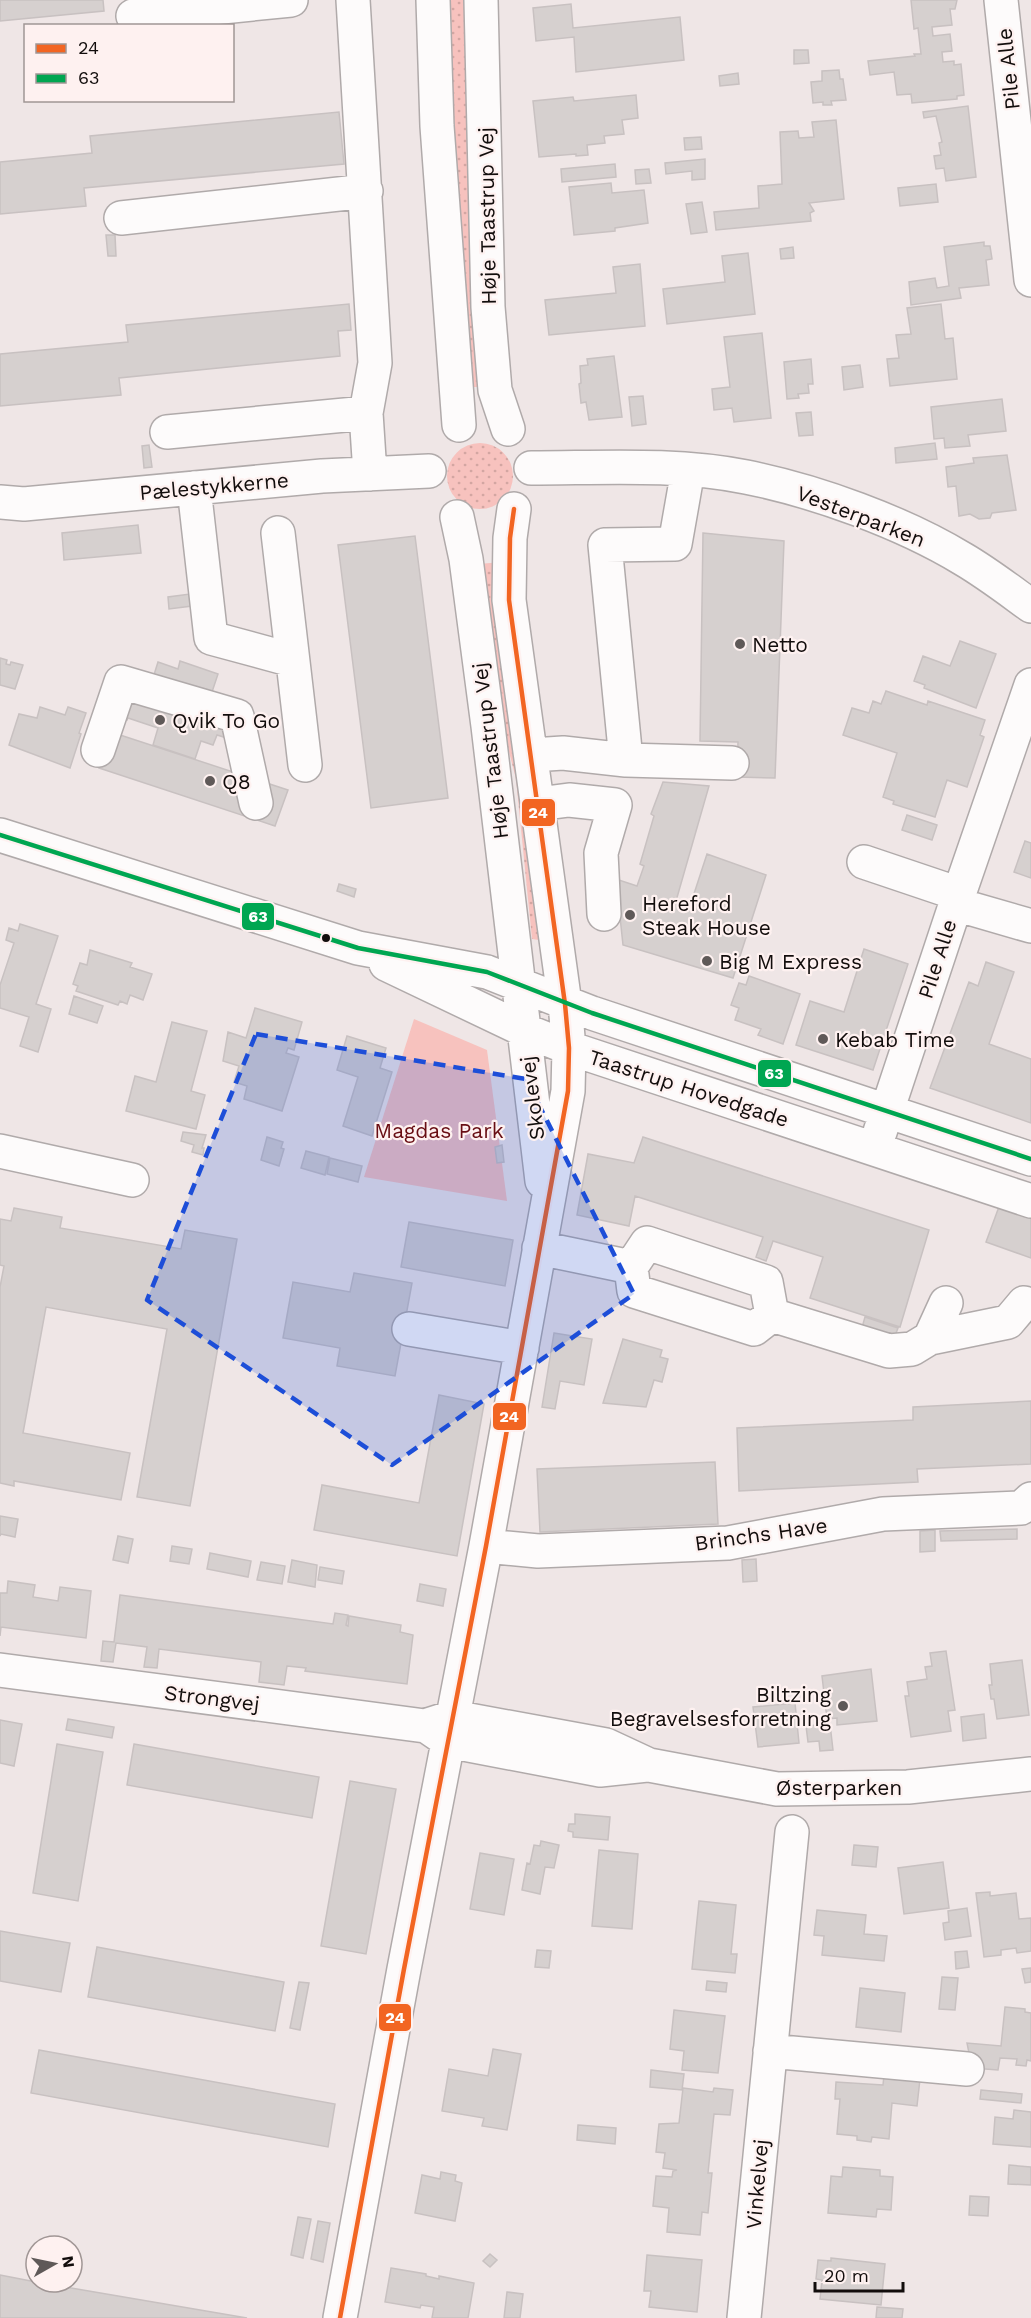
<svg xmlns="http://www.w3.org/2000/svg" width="1031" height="2318" viewBox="0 0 1031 2318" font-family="'Work Sans',sans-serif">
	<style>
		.grass { fill: url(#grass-dots) }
		.park { fill: #f7c2be }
		.building { fill: #d6d0cf; stroke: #c8c1c1; stroke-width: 1.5 }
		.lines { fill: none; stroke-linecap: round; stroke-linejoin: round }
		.minor-casing { stroke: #b0aaaa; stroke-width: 36 }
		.minor { stroke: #fdfbfb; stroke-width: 33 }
		.bus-1-casing { stroke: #fef1f0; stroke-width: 9 }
		.bus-2-casing { stroke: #fef1f0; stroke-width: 9 }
		.bus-1 { stroke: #f26522; stroke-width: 4.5 }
		.bus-2 { stroke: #00a651; stroke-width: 4.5 }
		.marked { fill: #1d4ed8; fill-opacity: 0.2; stroke: #1d4ed8; stroke-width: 4.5; stroke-dasharray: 12 8; stroke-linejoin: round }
		.poi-dot { fill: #5f5958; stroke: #fef1f0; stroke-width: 2 }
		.bus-dot { fill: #120d0c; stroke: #fef1f0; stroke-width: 2 }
		.labels { text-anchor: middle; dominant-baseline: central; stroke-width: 4.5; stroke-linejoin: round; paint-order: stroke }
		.street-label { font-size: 21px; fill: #120d0c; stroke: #fef1f0 }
		.poi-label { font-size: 21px; fill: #120d0c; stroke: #fef1f0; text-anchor: start }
		.park-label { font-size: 21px; fill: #680d13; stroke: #fef1f0 }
		.line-badge { stroke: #fef1f0; stroke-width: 2 }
		.badge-label { font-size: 16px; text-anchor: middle; font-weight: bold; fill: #fff }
	</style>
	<defs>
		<pattern id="grass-dots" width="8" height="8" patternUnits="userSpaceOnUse" patternTransform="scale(1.5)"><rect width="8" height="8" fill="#f7c2be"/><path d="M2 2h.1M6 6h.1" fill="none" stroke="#d3a6a2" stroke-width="1.8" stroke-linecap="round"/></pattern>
	</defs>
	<rect width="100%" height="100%" fill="#efe6e6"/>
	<path class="grass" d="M450 0H467L480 387H463Z
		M447 476a33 33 0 1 1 66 0a33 33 0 1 1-66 0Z
		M501 562 505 632 539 940 532 939 516 779 498 709 479 564Z"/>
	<path class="park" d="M414 1019 487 1050 507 1201 364 1177Z"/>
	<path class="building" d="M0 0H103L104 11 0 21Z
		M911 0H957L955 9H950L952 25 932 27 933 36 950 34 952 51 942 52 943 62 954 61V65L961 64 964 95 957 96V99L912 103 911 94 897 95 894 72 870 75 868 61 915 56 914 54H921L918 28 914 29Z
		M571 4 573 28 680 17 684 60 576 72 574 37 536 41 533 8Z
		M794 50H808L809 63 794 64Z
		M839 70 840 79H843L846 100 831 101 832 105H823V102L813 103 811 82 822 81V71Z
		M738 73 739 84 720 86 719 76Z
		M636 95 638 118 622 120 624 134 604 136 605 143 587 145 588 155 576 156V154L539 157 533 101 573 97 574 101Z
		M968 106 976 177 946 181 944 168 936 169 934 156 941 155 939 143 942 142 936 116 924 118 923 112Z
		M339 112 344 164 84 188 86 206 0 214V162L92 153 90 136Z
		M836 120 844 199 809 203 814 211 810 213 811 221 716 230 714 212 759 208 758 186 782 184 780 132 798 131 799 138 814 137 812 122Z
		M701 137 702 149 685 150 684 138Z
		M705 159V179L692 180V171L666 174 665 163Z
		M615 164 616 177 562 182 561 169Z
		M649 169 651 183 636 184 635 170Z
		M611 183 612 193 644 190 648 223 615 228V231L574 235 569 187Z
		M936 184 938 202 900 206 898 188Z
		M702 202 707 232 691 234 686 204Z
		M106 235H115L116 256H108Z
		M984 242V246H990L992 259 986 260 989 285 959 288 961 298 911 305 909 282 935 278 937 288 949 286 944 247Z
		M793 247 794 258 781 259 780 249Z
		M748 253 755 314 667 324 663 289 725 282 722 256Z
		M640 264 645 326 549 335 545 300 616 293 613 267Z
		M349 304 351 330 338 331 340 356 119 378 121 395 0 406V354L128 342 126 325Z
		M941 304 945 339 953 338 957 379 890 386 887 359 899 358 896 335 911 334 907 308Z
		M762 333 771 418 734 422 732 408 714 410 712 389 730 387 724 337Z
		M614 356 622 417 589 420 586 402 581 403 579 384 581 383 580 366 588 365 587 359Z
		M811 359 813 384H808L809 393 798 394 799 398 787 399 784 362Z
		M860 365 863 387 844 390 842 367Z
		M643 396 646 424 632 426 629 397Z
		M1002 399 1006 431 968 435 970 446 945 448 944 438 934 439 931 407Z
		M811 412 813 435 799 436 796 413Z
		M935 443 937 459 896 463 895 448Z
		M149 445 152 467 144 468 142 446Z
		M1007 455 1016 510 992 513 990 518 979 519 970 514 959 516 956 486 948 487 946 467 974 463 973 458Z
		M138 525 141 553 64 560 62 533Z
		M703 533 784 541 775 778 737 777 738 742 700 741Z
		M415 536 448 798 371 808 338 545Z
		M190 594 192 606 169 609 168 597Z
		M960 641 996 654 976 708 924 688 925 685 914 681 923 656 950 666Z
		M0 658 7 660 6 664 10 665 11 662 23 665 15 689 0 685Z
		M180 661 218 674 205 713 235 723 230 739 217 735 213 745 201 741 195 759 153 745 158 728 128 718 127 720 117 717 126 690 147 697 158 662 178 669Z
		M886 691 927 705 928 701 985 720 980 735 984 737 967 787 947 780 935 817 893 804 894 801 883 797 897 753 843 735 852 708 869 713 873 701 881 704Z
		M40 707 65 715 68 707 86 713 79 733 81 734 70 768 9 745 19 714 37 718Z
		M111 732 288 790 275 826 99 768Z
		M663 782 709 786 676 901 690 906 707 854 766 875 733 978 623 945 616 879 637 886 644 866 640 864 654 816 651 814Z
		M907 815 937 825 932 840 902 830Z
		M1025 841 1031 843V878L1014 872Z
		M339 884 356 889 354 897 337 891Z
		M20 924 58 936 36 1004 51 1009 38 1052 20 1046 29 1017 0 1008V985L14 943 6 940 9 928 18 931Z
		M864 949 908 964 873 1070 796 1045 810 1001 844 1012Z
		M90 950 132 963 130 967 152 974 143 1000 130 995 127 1004 120 1001 118 1005 76 991 78 986 73 984 80 963 87 965Z
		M986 962 1014 972 989 1044 1031 1059V1123L930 1088 969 982 978 986Z
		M749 976 800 994 783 1044 758 1035 761 1029 735 1020 739 1008 731 1005 739 983 746 985Z
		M74 996 103 1006 97 1023 69 1014Z
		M255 1008 302 1022 294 1050 288 1048 286 1053 299 1057 282 1111 244 1099 247 1086 234 1082 239 1066 223 1061 228 1032 246 1038Z
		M172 1022 207 1031 191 1091 205 1095 196 1129 126 1111 135 1076 156 1082Z
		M347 1036 386 1048 380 1068 392 1072 372 1136 343 1126 358 1077 337 1070Z
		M183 1132 206 1135 202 1148H204L203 1155 192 1152 194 1145 181 1141Z
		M267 1137 283 1142 281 1148 284 1149 279 1166 261 1160Z
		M643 1137 929 1230 900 1327 810 1298 823 1257 773 1241 766 1261 756 1257 763 1237 635 1196 629 1226 577 1215 588 1154 634 1163Z
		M502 1145 504 1162 497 1163 495 1147Z
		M306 1151 329 1157 325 1175 301 1168Z
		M330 1158 362 1166 358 1182 327 1174Z
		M1000 1204 1031 1215V1258L986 1242Z
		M14 1208 62 1217 60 1228 181 1249 185 1230 237 1239 190 1506 137 1497 167 1329 46 1307 23 1433 130 1453 121 1500 14 1481V1486L0 1483V1287L4 1266 0 1265V1219L11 1221Z
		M409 1222 513 1240 505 1286 401 1267Z
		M354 1273 412 1283 395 1376 337 1366 340 1348 283 1338 293 1282 350 1292Z
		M865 1317 898 1328 893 1341 861 1331Z
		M554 1333 592 1339 584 1385 560 1381 555 1409 542 1407Z
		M623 1339 662 1350 660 1357 668 1359 662 1382 654 1380 646 1407 603 1403Z
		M439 1395 484 1404 457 1556 314 1530 322 1485 419 1503Z
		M1031 1401V1464L917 1469 918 1482 739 1491 737 1428 913 1420V1407Z
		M715 1462 718 1524 540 1532 537 1469Z
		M0 1516 18 1519 15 1537 1 1534 0 1536Z
		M1017 1529V1539L941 1541 940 1531Z
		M935 1530V1551L920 1552V1531Z
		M118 1536 133 1539 128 1563 113 1560Z
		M172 1546 192 1549 189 1564 170 1561Z
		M210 1553 251 1561 248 1577 207 1569Z
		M756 1559 757 1581 743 1582 742 1560Z
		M292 1560 317 1565 315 1587 288 1582Z
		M261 1562 285 1566 282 1584 257 1580Z
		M320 1567 344 1571 342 1584 318 1580Z
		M8 1581 35 1585 33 1597 58 1601 60 1587 91 1591 86 1638 1 1627 0 1636V1593H7Z
		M420 1584 446 1589 443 1606 417 1601Z
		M120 1595 333 1624 335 1613 348 1615 346 1625 348 1626 349 1616 401 1625 400 1632 413 1635 407 1684 305 1671 306 1668 287 1666 284 1685 259 1682 261 1662 159 1649 157 1668 144 1667 147 1647 116 1643 113 1662 101 1661 103 1641 114 1642Z
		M946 1651 955 1710 948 1711 951 1731 911 1737 905 1696H909L907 1682 927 1679 925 1667 932 1666 930 1653Z
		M1022 1660 1029 1715 997 1719 994 1699H991L989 1685H992L990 1664Z
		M871 1669 877 1721 837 1725V1718L827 1719 822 1676Z
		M795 1703 799 1743 758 1747 753 1707Z
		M984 1714 986 1738 963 1741 961 1717Z
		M68 1719 114 1727 112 1738 66 1730Z
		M0 1720 22 1724 14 1766 0 1763Z
		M830 1724 833 1750 820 1751 819 1741 808 1742 806 1726Z
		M57 1744 103 1752 78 1901 33 1893Z
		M134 1744 319 1777 312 1818 127 1785Z
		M350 1781 396 1789 366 1954 321 1946Z
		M575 1814 610 1817 608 1840 573 1837V1832L568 1831 569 1824H575Z
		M541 1841 559 1845 554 1868 545 1867 540 1894 522 1890 527 1863 530 1864 534 1845 540 1846Z
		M854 1845 878 1847 876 1867 852 1865Z
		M599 1850 638 1854 632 1929 592 1926Z
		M480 1853 514 1859 504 1915 470 1909Z
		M943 1862 949 1908 904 1914 898 1868Z
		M990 1892V1896L1016 1893 1019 1919 1031 1918V1951L1017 1953 1016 1948 1001 1950V1955L984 1957 976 1893Z
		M699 1901 736 1905 731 1954H737L735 1973 692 1969Z
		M967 1908 971 1936 945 1940 943 1923 949 1922 948 1911Z
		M817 1910 866 1915 864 1934 887 1936 884 1961 822 1955 824 1936 814 1935Z
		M0 1931 70 1943 61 1992 0 1981Z
		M97 1947 284 1982 275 2031 88 1997Z
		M537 1950 551 1951 549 1968 535 1967Z
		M967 1951 969 1967 956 1969 955 1952Z
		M1031 1968V1982L1025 1983 1022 1969Z
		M942 1977 958 1978 955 2010 939 2009Z
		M707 1981 727 1983 726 1992 706 1990Z
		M299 1982 309 1983 300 2030 290 2028Z
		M860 1988 905 1993 901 2032 856 2027Z
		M1005 2007 1025 2009V2012L1031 2013V2061L1027 2060 1026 2066 1016 2065 1017 2059 1000 2058 998 2070 972 2068 967 2043 1001 2046Z
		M674 2010 725 2016 718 2073 682 2070 684 2051 670 2049Z
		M493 2049 521 2054 507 2130 482 2126 484 2118 442 2111 449 2069 488 2076Z
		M39 2050 335 2104 328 2147 31 2093Z
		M651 2070 684 2074 682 2090 650 2087Z
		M884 2075 920 2079 917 2106 892 2103 889 2139 872 2137 871 2142 857 2140V2136L837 2134 840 2099H835L836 2082 883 2085Z
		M683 2088 713 2092 714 2088 733 2090 730 2115 714 2114 708 2173H712L708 2213 702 2212 700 2235 667 2232 669 2208 653 2206 656 2176 672 2177 673 2171 677 2170 663 2168 665 2153 656 2152 659 2124 679 2123Z
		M981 2090 1022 2094 1021 2103 980 2099Z
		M1014 2110 1031 2112V2147L993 2144 995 2117 1013 2119Z
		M578 2125 616 2128 615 2144 577 2140Z
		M1009 2165 1031 2167V2185L1008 2184Z
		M843 2167 880 2170V2176L893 2177 891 2210 877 2209 876 2217 828 2213 831 2176 842 2177Z
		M441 2172 456 2175 455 2181 462 2183 455 2221 415 2213 422 2175 440 2179Z
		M970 2196 989 2197 988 2216 969 2215Z
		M298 2217 311 2219 303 2258 291 2255Z
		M318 2221 330 2223 323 2262 311 2259Z
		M490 2254 497 2260 490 2267 483 2261Z
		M647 2255 702 2260 697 2312 649 2307 651 2291H644Z
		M831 2258 885 2264 881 2305 820 2299 822 2280 816 2279 818 2260 831 2261Z
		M391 2268 426 2274V2276L439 2279V2276L474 2283 468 2318H432L434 2307 421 2305 420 2308 385 2302Z
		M0 2275 36 2282 247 2318H0Z
		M507 2292 523 2294 520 2318H504Z
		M877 2307 903 2309 902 2318H876Z"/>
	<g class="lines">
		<g class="minor-casing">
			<path id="minor" d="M353 0 375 363 366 413 370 474
				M433 0 437 126 459 425
				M481 0 488 307 495 390 508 429
				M1001 0 1031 280
				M133 16 291 0
				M121 218 366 191
				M167 432 366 413
				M531 468C602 468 675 463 746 477 816 491 902 522 963 559 987 573 1009 590 1031 606
				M194 488 211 638 292 660
				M0 502 24 504 322 476 429 471
				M457 517 466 559 488 726 542 1181
				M278 533 305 765
				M98 750 121 682 237 716 256 803
				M532 755 563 753 626 760 605 545 675 544 688 470
				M626 760 732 763
				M538 804 569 800 615 805 601 853 604 914
				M0 835 358 948 487 972 592 1013 1031 1159
				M864 862 959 894
				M955 904 1031 926
				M386 964 524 1030 569 1048 1031 1201
				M880 1132 959 894 1031 685
				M0 1151 132 1180
				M647 1243 766 1282 772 1315 754 1329 634 1291 631 1267Z
				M539 1248 631 1267
				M772 1315 889 1351 912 1349 930 1338 946 1303
				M409 1329 522 1348
				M930 1338 1008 1322 1024 1303
				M486 1546 538 1551 728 1543 883 1514 1021 1508 1031 1499
				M0 1670 425 1726 453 1717 606 1745 649 1765 777 1789 908 1787 1031 1774
				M429 1728 448 1741 600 1770 647 1765
				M770 2051 967 2069
				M340 2318 404 1969 486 1546 568 1091 569 1048 565 1004 509 600 510 538 514 509
				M744 2318 792 1832"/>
		</g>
		<use href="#minor" class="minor"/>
		<g class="bus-1-casing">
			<path id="bus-1" d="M340 2318 404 1969 486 1546 568 1091 569 1048 565 1004 509 600 510 538 514 509"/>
		</g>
		<g class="bus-2-casing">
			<path id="bus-2" d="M0 835 358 948 487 972 592 1013 1031 1159"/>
		</g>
		<use href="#bus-1" class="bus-1"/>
		<use href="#bus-2" class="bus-2"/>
	</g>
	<path class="marked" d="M256 1034 526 1079 634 1294 392 1465 147 1300Z"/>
	<g class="poi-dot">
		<circle cx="740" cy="644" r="6"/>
		<circle cx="160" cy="720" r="6"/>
		<circle cx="210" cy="781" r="6"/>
		<circle cx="630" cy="915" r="6"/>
		<circle cx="707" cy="961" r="6"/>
		<circle cx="823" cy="1039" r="6"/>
		<circle cx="843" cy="1706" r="6"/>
	</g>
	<circle class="bus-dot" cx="326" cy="938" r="5"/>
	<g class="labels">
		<g class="street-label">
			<text transform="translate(1008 69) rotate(-96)">Pile Alle</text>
			<text transform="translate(487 216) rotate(-91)">Høje Taastrup Vej</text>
			<text transform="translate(214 486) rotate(-5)">Pælestykkerne</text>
			<text transform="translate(861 516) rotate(21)">Vesterparken</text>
			<text transform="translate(490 751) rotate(-97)">Høje Taastrup Vej</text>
			<text transform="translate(937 959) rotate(-72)">Pile Alle</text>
			<text transform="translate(689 1088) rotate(18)">Taastrup Hovedgade</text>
			<text transform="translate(532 1098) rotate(-97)">Skolevej</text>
			<text transform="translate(761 1534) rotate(-8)">Brinchs Have</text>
			<text transform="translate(212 1698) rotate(7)">Strongvej</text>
			<text x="839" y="1787">Østerparken</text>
			<text transform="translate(757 2184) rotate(-85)">Vinkelvej</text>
		</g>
		<g class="poi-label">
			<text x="752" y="644">Netto</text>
			<text x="172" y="720">Qvik To Go</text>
			<text x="222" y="781">Q8</text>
			<text x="642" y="903">Hereford<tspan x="642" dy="24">Steak House</tspan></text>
			<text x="719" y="961">Big M Express</text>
			<text x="835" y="1039">Kebab Time</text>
			<text x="831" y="1694" text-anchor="end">Biltzing<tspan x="831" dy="24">Begravelsesforretning</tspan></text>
		</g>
		<g class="park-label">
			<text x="439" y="1130">Magdas Park</text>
		</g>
	</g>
	<g class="line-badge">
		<rect x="521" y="798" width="35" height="29" rx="6" fill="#f26522"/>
		<rect x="241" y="902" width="34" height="29" rx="6" fill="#00a651"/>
		<rect x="757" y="1059" width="35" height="29" rx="6" fill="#00a651"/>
		<rect x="492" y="1402" width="35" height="29" rx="6" fill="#f26522"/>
		<rect x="378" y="2003" width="34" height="29" rx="6" fill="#f26522"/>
	</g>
	<g class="badge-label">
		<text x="538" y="818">24</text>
		<text x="258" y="922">63</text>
		<text x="774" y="1079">63</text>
		<text x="509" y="1422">24</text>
		<text x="395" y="2023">24</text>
	</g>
	<rect x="24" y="24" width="210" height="78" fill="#fef1f0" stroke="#a09695" stroke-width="1.5"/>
	<rect x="36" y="44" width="30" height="9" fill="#f26522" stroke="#a09695" stroke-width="1.5"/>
	<text x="78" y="54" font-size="18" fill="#120d0c">24</text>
	<rect x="36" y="74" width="30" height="9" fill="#00a651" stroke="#a09695" stroke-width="1.5"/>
	<text x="78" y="84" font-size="18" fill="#120d0c">63</text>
	<g transform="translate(54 2264) rotate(81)"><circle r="28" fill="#fef1f0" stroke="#a09695" stroke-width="1.5"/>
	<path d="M0-4.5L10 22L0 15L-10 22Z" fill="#5f5958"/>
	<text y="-9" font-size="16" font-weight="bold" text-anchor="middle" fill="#120d0c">N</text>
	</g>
	<path d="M815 2282v9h88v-9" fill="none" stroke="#120d0c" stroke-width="3"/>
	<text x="824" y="2282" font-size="18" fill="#120d0c" stroke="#fef1f0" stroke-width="4.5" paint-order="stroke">20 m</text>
</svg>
